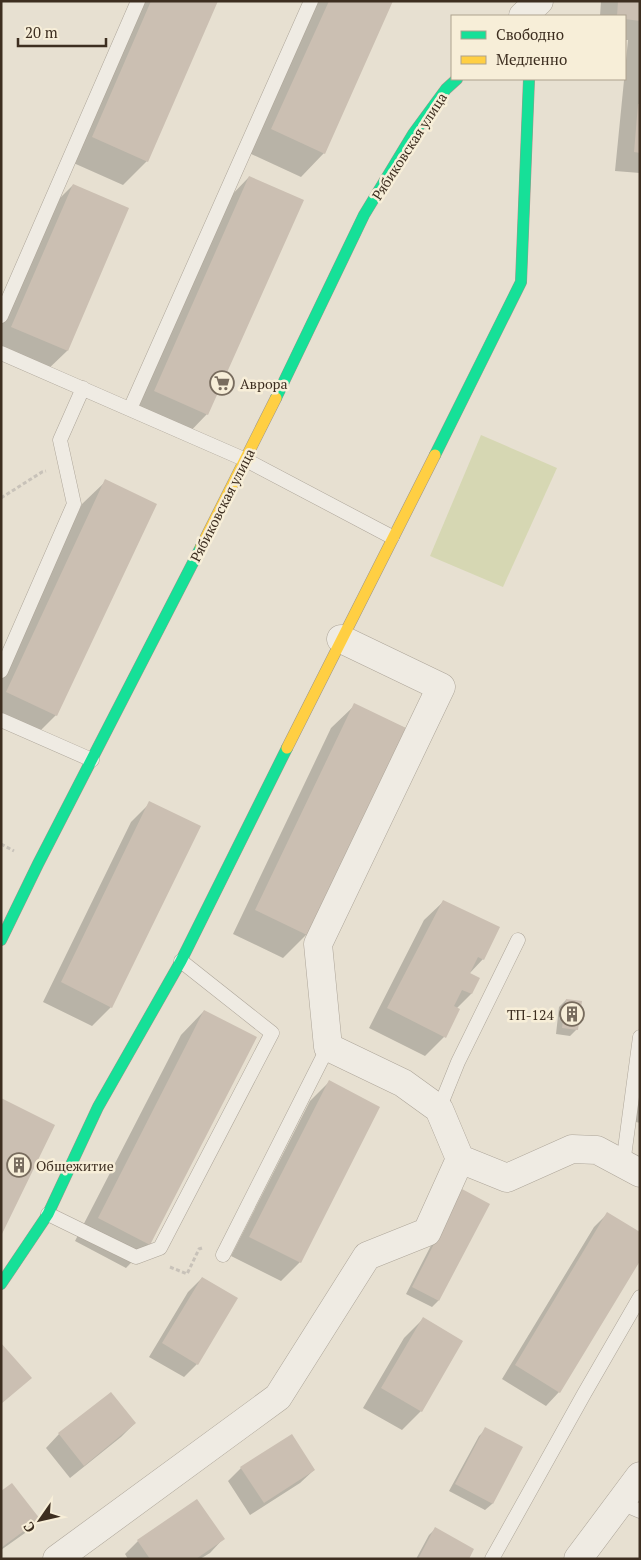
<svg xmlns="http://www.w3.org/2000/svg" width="641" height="1560" viewBox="0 0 641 1560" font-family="'PT Serif',serif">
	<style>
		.green { fill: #d6d7b3 }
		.shadow { fill: #0003 }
		.building { fill: #cbbfb2 }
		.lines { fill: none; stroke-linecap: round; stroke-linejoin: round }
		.lane-casing { stroke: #ada599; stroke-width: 15 }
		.street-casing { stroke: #ada599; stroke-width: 29 }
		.fast-casing { stroke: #9c958a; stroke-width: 12 }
		.slow-casing { stroke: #9c958a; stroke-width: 12 }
		.path { stroke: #c8c2b9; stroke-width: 3; stroke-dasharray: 4 2.5; stroke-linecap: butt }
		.lane { stroke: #efebe3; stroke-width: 14 }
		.street { stroke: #efebe3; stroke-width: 28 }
		.fast { stroke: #16e098; stroke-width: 11 }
		.slow { stroke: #ffcf43; stroke-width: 11 }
		.labels { text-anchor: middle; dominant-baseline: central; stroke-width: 5; stroke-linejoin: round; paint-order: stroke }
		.street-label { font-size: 14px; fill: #3d2e20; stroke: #f7eed8 }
		.poi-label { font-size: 14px; fill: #3d2e20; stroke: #f7eed8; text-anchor: start }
	</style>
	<rect width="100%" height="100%" fill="#e7e0d1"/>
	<path class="green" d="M481 435 557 468 503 587 430 556Z"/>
	<path class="shadow" d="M139 1H216L147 161 123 185 69 161Z
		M317 1H392L324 153 301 177 249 153Z
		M601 1H640V173L615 171 628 40H625V16H600Z
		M249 177 207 414 184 438 131 414 226 201Z
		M73 185 127 209 67 351 43 374 1 356V321L49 209Z
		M106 481 56 715 32 739 1 724V676L82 504Z
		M355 705 405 728 306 935 283 958 233 934 331 728Z
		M150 803 111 1007 92 1026 43 1002 131 822Z
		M444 901 483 959 469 974 478 979 471 994 456 1009 444 1037 425 1056 369 1028 424 920Z
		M566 1000 577 1029 570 1036 556 1034 559 1007Z
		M204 1011 149 1244 126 1268 75 1241 181 1035Z
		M640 1062V1123L632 1121Z
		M329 1082 300 1262 281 1281 231 1256 310 1101Z
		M463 1191 438 1301 432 1307 406 1294 456 1197Z
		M607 1214 559 1392 546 1406 502 1379 594 1227Z
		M202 1278 197 1364 184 1377 149 1357 188 1292Z
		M423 1319 421 1411 402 1430 363 1408 404 1338Z
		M135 1423 121 1437 70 1478 46 1448 59 1434Z
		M486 1429 521 1448 492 1504 485 1510 449 1491 479 1436Z
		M241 1468 314 1470 300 1483 250 1515 228 1481Z
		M1 1493 38 1519 25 1533 1 1550Z
		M436 1528 467 1559H416L429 1535Z
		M223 1539 210 1553 200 1559H128L125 1554 138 1541Z"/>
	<path class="building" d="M151 1H218L148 162 92 137Z
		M329 1H393L325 154 271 129Z
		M618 1H640V21L625 19V16H617Z
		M638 104H640V153L634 152Z
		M249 176 304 200 208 415 154 391Z
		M73 184 129 208 68 351 11 327Z
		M105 479 157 504 57 716 6 692Z
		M354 703 406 728 307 935 255 910Z
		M149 801 201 826 112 1008 61 982Z
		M443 900 500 927 484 960 478 957 470 973 480 978 472 994 462 990 454 1006 460 1009 446 1038 387 1008Z
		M566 999 582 1001 578 1030 562 1028Z
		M204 1010 257 1037 150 1245 98 1218Z
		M329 1080 380 1107 301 1263 249 1237Z
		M1 1098 55 1125 1 1236Z
		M462 1189 490 1204 439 1301 412 1287Z
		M607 1212 640 1232V1261L560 1393 515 1365Z
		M202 1277 238 1298 198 1365 162 1343Z
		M423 1317 463 1341 422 1412 381 1388Z
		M1 1343 32 1378 1 1404Z
		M111 1392 136 1423 84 1466 58 1433Z
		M485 1427 523 1447 493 1504 455 1484Z
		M292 1434 315 1470 264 1503 240 1467Z
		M12 1483 40 1519 1 1548V1491Z
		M197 1499 225 1539 196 1559H150L137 1540Z
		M435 1527 474 1549 469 1559H418Z"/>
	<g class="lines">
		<g class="lane-casing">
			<path id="lane" d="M1 316 138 1
				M1 353 246 460 392 537
				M130 409 311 1
				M1 671 74 504 60 440 83 388
				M1 720 92 760
				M439 1109 458 1062 518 940
				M623 1164 640 1037
				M48 1214 136 1257 160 1248 272 1033 181 961
				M223 1255 328 1047
				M621 1503 640 1511
				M492 1559 584 1394 640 1297"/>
		</g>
		<g class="street-casing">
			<path id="street" d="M523 16 539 1
				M341 639 441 687 318 944 328 1047 403 1083 439 1109 460 1159 507 1178 572 1149 597 1150 640 1173
				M57 1559 278 1397 367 1256 427 1232 460 1159
				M578 1559 640 1476"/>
		</g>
		<g class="fast-casing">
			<path id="fast" d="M276 398 364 215 413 134 446 89 457 79
				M435 455 521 282 529 79
				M1 940 38 864 201 547
				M1 1284 48 1214 98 1107 181 961 287 748"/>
		</g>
		<g class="slow-casing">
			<path id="slow" d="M201 547 276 398
				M287 748 435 455"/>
		</g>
		<path class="path" d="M1 498 42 472 46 471
			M1 844 14 851
			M170 1267 187 1274 199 1249 202 1248"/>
		<use href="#lane" class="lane"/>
		<use href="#street" class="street"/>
		<use href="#fast" class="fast"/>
		<use href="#slow" class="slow"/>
	</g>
	<defs>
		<g id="supermarket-ring" transform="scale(1.25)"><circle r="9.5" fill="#f7eed8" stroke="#786c5e" stroke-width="1.5"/><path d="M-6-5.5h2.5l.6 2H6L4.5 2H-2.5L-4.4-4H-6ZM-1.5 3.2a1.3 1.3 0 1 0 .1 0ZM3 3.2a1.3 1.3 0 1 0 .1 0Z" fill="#786c5e"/></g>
		<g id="building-ring" transform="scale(1.25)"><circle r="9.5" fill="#f7eed8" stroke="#786c5e" stroke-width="1.5"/><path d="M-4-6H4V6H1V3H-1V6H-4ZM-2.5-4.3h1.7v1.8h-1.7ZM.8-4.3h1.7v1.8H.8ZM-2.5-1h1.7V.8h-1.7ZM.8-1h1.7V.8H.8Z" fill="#786c5e"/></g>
	</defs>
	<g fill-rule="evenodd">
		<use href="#supermarket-ring" x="222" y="383"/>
		<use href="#building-ring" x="572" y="1014"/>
		<use href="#building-ring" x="19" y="1165"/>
	</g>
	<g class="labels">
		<g class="street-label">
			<text transform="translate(409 146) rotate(-57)">Рябиковская улица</text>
			<text transform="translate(222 505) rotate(-63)">Рябиковская улица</text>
		</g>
		<g class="poi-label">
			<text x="240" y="383">Аврора</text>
			<text x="554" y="1014" text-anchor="end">ТП-124</text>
			<text x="36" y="1165">Общежитие</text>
		</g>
	</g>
	<rect width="641" height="1560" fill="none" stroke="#3d2e20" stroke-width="5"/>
	<rect x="451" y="15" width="175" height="65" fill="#f7eed8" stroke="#ada18e"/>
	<rect x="461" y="31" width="25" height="8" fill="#16e098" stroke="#ada18e"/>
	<text x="496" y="40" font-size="15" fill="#3d2e20">Свободно</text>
	<rect x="461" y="56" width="25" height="8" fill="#ffcf43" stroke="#ada18e"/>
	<text x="496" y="65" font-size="15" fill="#3d2e20">Медленно</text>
	<g transform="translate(40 1520) rotate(236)" stroke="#f7eed8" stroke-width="4" paint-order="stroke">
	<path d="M0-4L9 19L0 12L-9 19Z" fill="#3d2e20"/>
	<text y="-8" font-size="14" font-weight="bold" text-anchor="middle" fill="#3d2e20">С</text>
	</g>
	<path d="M18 38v8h88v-8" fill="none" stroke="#3d2e20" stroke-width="2.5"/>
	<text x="25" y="38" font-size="15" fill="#3d2e20" stroke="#f7eed8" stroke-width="4" paint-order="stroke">20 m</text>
</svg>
